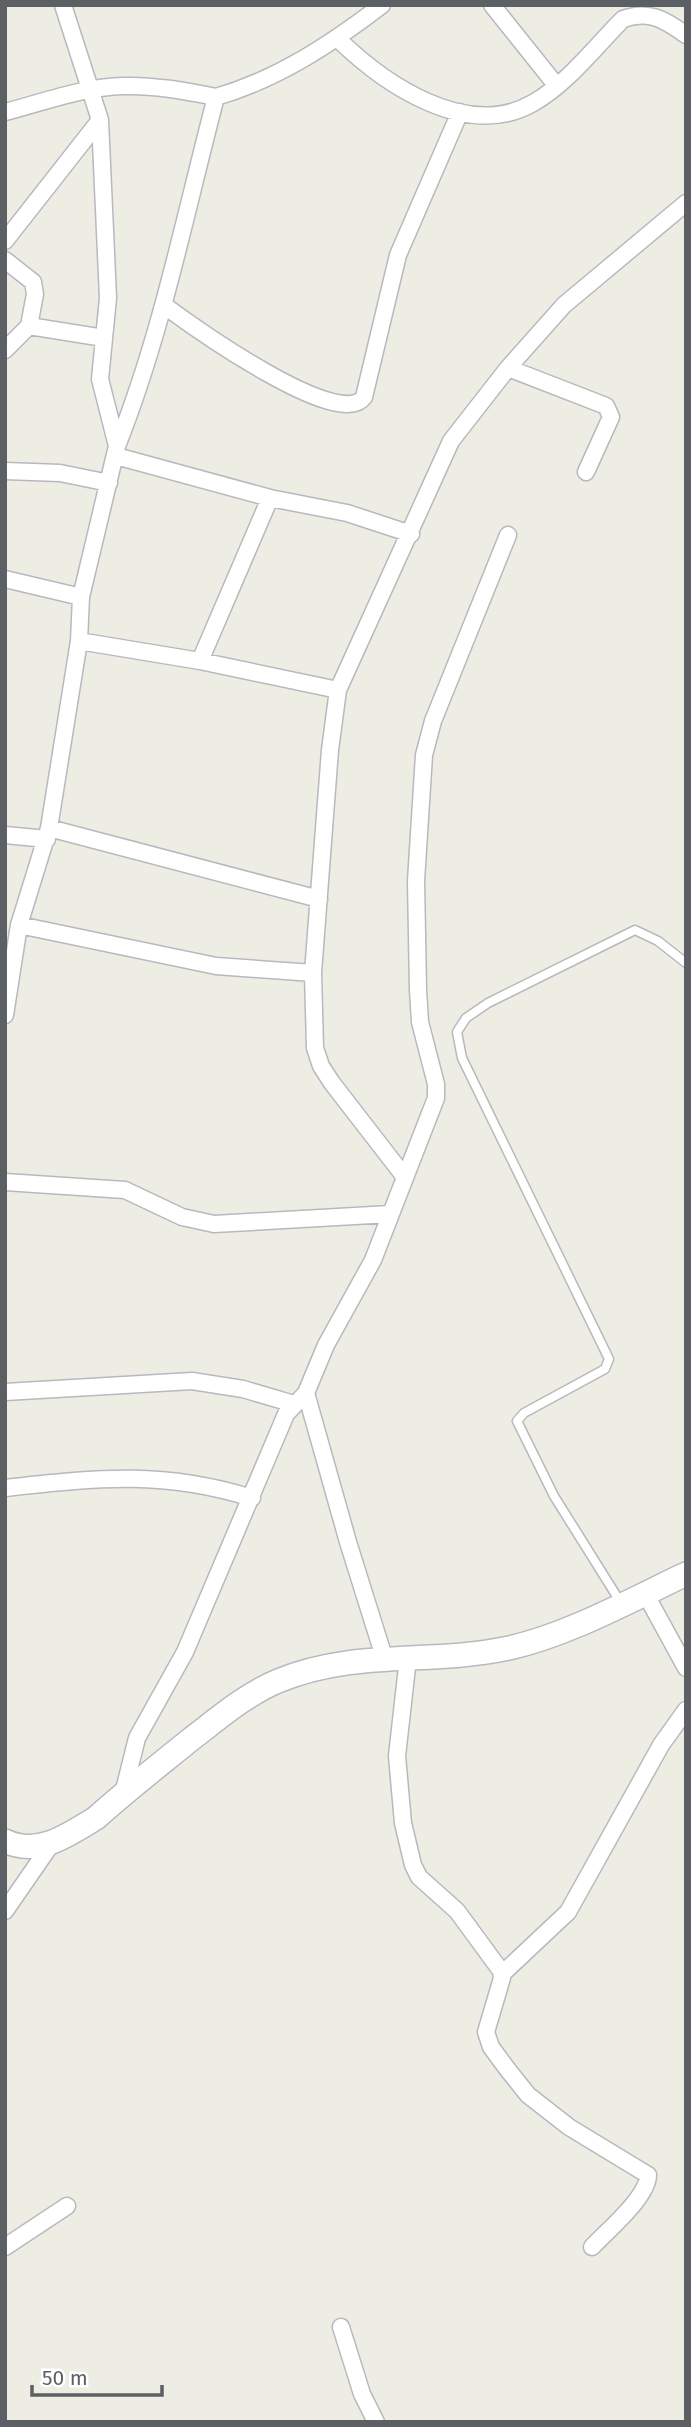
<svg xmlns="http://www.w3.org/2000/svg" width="691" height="2427" viewBox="0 0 691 2427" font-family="'Fira Sans',sans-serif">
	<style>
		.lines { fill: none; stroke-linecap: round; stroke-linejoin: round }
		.lane-casing { stroke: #b6b9be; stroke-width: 11 }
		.street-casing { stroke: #b6b9be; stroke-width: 19 }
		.secondary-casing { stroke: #b7b9c0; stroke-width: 26 }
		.lane { stroke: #fff; stroke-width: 8 }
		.street { stroke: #fff; stroke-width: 16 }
		.secondary { stroke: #fff; stroke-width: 23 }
	</style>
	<rect width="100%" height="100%" fill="#eeede4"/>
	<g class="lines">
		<g class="lane-casing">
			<path id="lane" d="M621 1603 554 1496 517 1421 524 1413 605 1369 609 1359 462 1058 457 1032 466 1018 488 1003 635 930 658 941 686 963"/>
		</g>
		<g class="street-casing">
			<path id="street" d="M492 5 556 85
				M338 39C384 84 467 141 533 103 567 84 595 47 623 19 649 10 664 19 686 35
				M5 112C44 102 83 87 123 86 155 85 185 91 216 97
				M5 241 100 120
				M5 260 33 282 35 294 29 326 5 350
				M165 306C192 326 340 432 364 397L398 255 460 112
				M29 326 104 338
				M508 368 606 406 611 417 586 472
				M117 446C162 333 185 214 216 97 278 79 331 44 382 5
				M116 456 270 498 347 513 411 534
				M5 471 60 473 109 483
				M5 579 81 597
				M79 641 200 661 338 690
				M200 661 270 498
				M49 828 319 899
				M5 835 47 839
				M19 925 216 966 313 973
				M5 1015 19 925 49 828 79 641 81 597 117 446 100 379 108 298 100 120 63 5
				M404 1176 332 1083 321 1066 315 1048 313 973 330 750 338 690 451 441 508 368 564 305 686 203
				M5 1182 125 1190 182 1217 214 1224 390 1214
				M5 1392 192 1381 243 1389 294 1404
				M306 1393 348 1542 384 1657
				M5 1488C97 1478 162 1470 252 1498
				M645 1593 686 1668
				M408 1658 397 1756 403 1823 413 1865 419 1877 457 1911 501 1971 502 1978 486 2032 491 2047 508 2070 528 2095 569 2127 648 2175C648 2197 607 2231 592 2247
				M123 1794 137 1738 185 1652 286 1414 306 1393 326 1345 373 1260 436 1098V1084L420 1022 418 990 416 881 424 755 433 721 508 535
				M5 1911 52 1843
				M502 1974 568 1912 661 1745 686 1710
				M5 2247 67 2206
				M341 2327 362 2394 376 2422"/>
		</g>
		<g class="secondary-casing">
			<path id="secondary" d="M5 1841C38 1857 68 1835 96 1818 126 1791 158 1766 190 1740 219 1718 245 1695 278 1681 354 1649 431 1665 509 1648 568 1635 631 1600 686 1574"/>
		</g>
		<use href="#lane" class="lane"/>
		<use href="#street" class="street"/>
		<use href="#secondary" class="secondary"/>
	</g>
	<rect width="691" height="2427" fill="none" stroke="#5c5f64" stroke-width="14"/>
	<path d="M32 2385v10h130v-10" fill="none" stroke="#5c5f64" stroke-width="3.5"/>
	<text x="42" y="2385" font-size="21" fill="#5c5f64" stroke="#ffffff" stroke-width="5" paint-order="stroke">50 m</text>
</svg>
